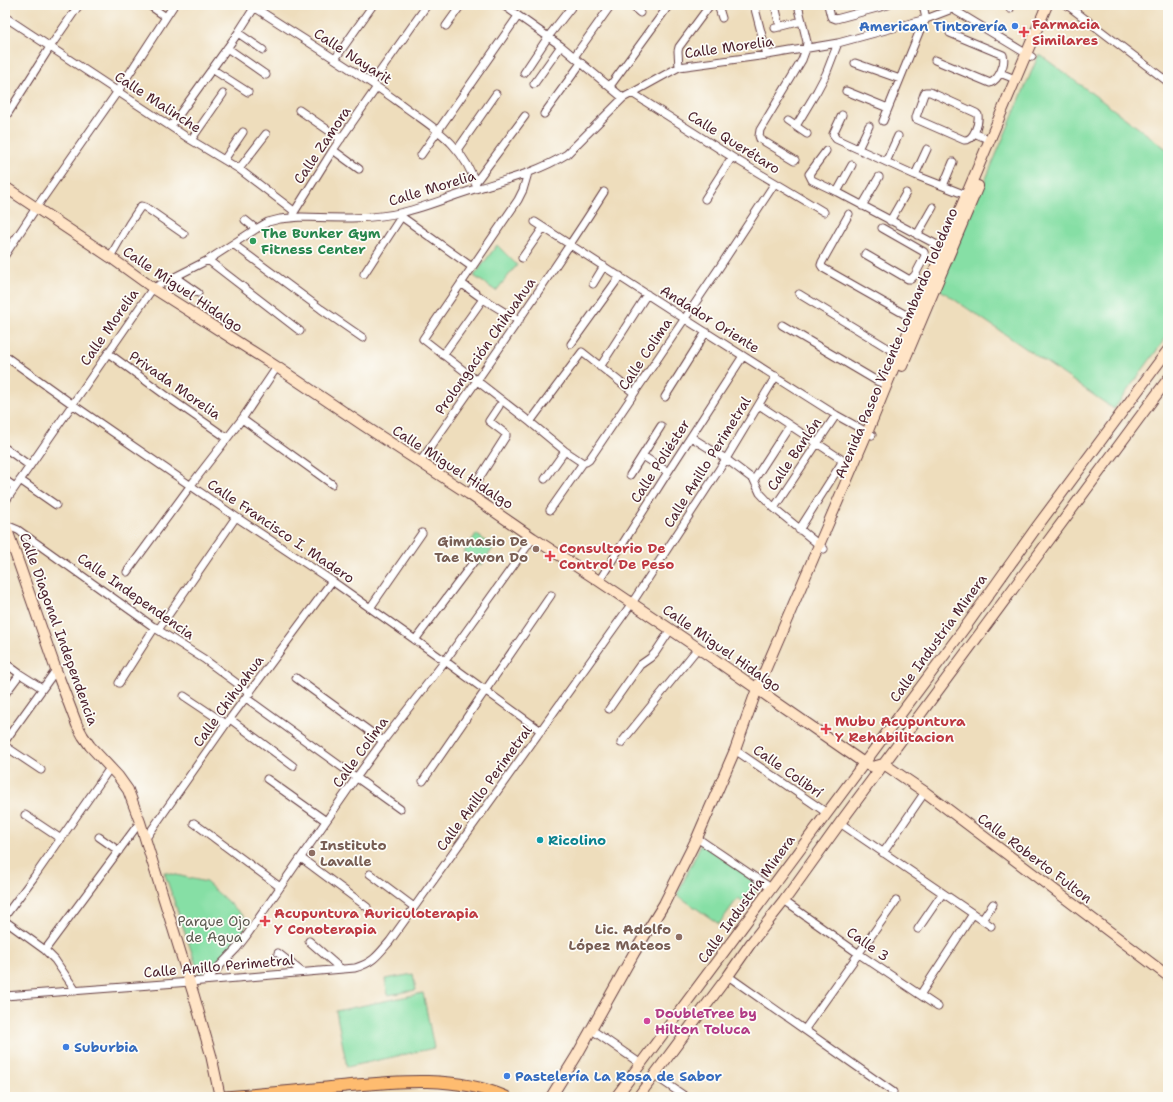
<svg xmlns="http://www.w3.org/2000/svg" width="1173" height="1102" viewBox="0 0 1173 1102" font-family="'Shantell Sans',sans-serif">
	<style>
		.green { fill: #86dfa5; stroke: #687f68 }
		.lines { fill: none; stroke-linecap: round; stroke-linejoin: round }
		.minor-casing { stroke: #633c41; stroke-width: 9 }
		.secondary-casing { stroke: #633c41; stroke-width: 12 }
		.primary-casing { stroke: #633c41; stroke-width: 13 }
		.minor { stroke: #fff; stroke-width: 7 }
		.secondary { stroke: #ffe4c6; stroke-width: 10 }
		.primary { stroke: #febc70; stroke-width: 11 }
		.shop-dot { fill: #3f7fe0; stroke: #fdfcf7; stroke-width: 1.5 }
		.health-dot { fill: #e0444e; stroke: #fdfcf7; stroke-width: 1.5 }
		.leisure-dot { fill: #2e9e5b; stroke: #fdfcf7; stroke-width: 1.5 }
		.education-dot { fill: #8d6e63; stroke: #fdfcf7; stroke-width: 1.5 }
		.culture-dot { fill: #0f9aa8; stroke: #fdfcf7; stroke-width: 1.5 }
		.hotel-dot { fill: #d1479c; stroke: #fdfcf7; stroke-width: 1.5 }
		.labels { text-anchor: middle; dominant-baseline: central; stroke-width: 3.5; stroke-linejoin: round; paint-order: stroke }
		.health-label { font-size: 14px; font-weight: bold; fill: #be3a42; stroke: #fdfcf7; text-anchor: start }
		.shop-label { font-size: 14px; font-weight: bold; fill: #366cbe; stroke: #fdfcf7; text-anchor: start }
		.street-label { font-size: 14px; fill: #4a1f2b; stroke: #fdfcf7 }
		.leisure-label { font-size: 14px; font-weight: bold; fill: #27864d; stroke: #fdfcf7; text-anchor: start }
		.education-label { font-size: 14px; font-weight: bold; fill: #785e54; stroke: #fdfcf7; text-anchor: end }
		.culture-label { font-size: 14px; font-weight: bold; fill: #0d838f; stroke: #fdfcf7; text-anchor: start }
		.park-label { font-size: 14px; fill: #5c5950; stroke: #fdfcf7 }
		.hotel-label { font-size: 14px; font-weight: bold; fill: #b23c85; stroke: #fdfcf7; text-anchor: start }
	</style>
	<rect width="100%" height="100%" fill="#fdfcf7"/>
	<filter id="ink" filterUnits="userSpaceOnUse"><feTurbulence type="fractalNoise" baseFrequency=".025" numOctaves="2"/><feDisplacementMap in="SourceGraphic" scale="8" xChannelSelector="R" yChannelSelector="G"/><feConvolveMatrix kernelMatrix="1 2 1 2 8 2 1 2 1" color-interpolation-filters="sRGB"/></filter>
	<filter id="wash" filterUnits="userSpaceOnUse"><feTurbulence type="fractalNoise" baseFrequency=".012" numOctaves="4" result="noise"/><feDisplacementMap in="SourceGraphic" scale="16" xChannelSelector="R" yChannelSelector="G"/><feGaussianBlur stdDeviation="0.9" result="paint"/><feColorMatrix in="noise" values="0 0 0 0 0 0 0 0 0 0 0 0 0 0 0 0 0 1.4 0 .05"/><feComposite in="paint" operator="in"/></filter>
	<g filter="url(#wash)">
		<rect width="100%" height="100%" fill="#eeddbc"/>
		<path class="green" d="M1039 54 1168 150V335L1114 409 939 289Z
			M497 245 517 265 496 291 474 276Z
			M476 534 494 547 481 565 464 552Z
			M701 844 762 883 747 904 738 898 719 924 677 895Z
			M164 872 206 882 248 920 237 948 200 976Z
			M413 974 416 990 388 995 385 979Z
			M423 993 434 1048 347 1067 336 1011Z"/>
	</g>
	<g filter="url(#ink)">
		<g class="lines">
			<g class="minor-casing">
				<path id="minor" d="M149 5 166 17
					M251 5C301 38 353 69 401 104 418 117 437 128 452 144 464 157 472 171 477 188
					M503 5 561 46 623 98
					M631 5 640 13
					M718 5 722 18
					M754 5 767 55
					M775 5 780 27
					M828 5 831 17 836 19 888 5
					M923 5 926 19
					M946 5 1032 57
					M1067 5 1168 82
					M1010 9 1011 5
					M5 17 191 140 239 169 294 211
					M446 26 461 5
					M775 28 802 21
					M238 33 263 50
					M227 48 266 75
					M574 57 611 5
					M335 59 373 5
					M935 60 990 83C999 80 1006 63 1003 55L950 33
					M855 63 900 79
					M679 67 678 51 679 47 710 5
					M212 69 248 92
					M524 73 548 37 573 5
					M1000 73 1015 79
					M372 83 427 5
					M534 84 561 46
					M610 86 669 5
					M846 91 888 108
					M925 92H930L976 113 978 115C979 123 974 141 964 140L916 119V117L924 94Z
					M632 93 732 157 824 212
					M299 110 341 139
					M544 114 581 63
					M842 115 833 134 836 139 915 175 966 195
					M5 118 50 47 79 5
					M788 121 807 134
					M883 121 920 30 926 19
					M171 126 238 33 256 5
					M796 126 817 91 826 74 838 43
					M974 133 990 140
					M191 140 223 94
					M858 149 869 126
					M333 150 359 169
					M457 150 496 94
					M826 151 809 174 812 180 837 192 943 248
					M421 155 518 16
					M224 160 243 132
					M795 160 760 139 759 136 760 130 802 60 806 49 807 42 798 5
					M886 162 898 136
					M239 169 266 134
					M528 173 523 190 518 200 423 339 530 422 565 451 583 463 586 462 589 460 719 268 775 183
					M915 175 927 149
					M475 183 525 116
					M943 186 953 162
					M837 192 852 165
					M705 199 732 157
					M862 206 879 177
					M293 214 333 150 377 87
					M849 214 822 262 821 265 823 268 906 315 914 318
					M402 217 472 267
					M245 220 256 229
					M890 221 906 193
					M535 222 685 319 836 415 872 435
					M917 235 933 207
					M233 244 321 309 363 338
					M865 254 908 279H911L915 275 925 256 924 252 882 228
					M5 255 36 208 118 91 174 5
					M110 257 129 224 141 206 145 207 184 234
					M522 258 543 228
					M208 260 300 331
					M364 274 403 214
					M175 277 198 293
					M461 283 483 299 519 321
					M593 284 604 266
					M799 294 891 350 900 353
					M782 325 877 381 887 385
					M571 344 620 276
					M108 353 168 397 227 438
					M443 355 483 299
					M5 356 72 404 236 517 332 581 445 661 541 731
					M600 367 647 294
					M665 397 706 332
					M759 405 841 459V464L799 530
					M242 419 332 484
					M530 422 582 352 634 393
					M691 437 726 459 754 480 760 493 774 508 824 549
					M5 448 30 466
					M643 456 668 472
					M420 462C482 373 545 285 604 192
					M630 475 661 426
					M545 479 565 451
					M5 480 15 487
					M20 480 56 505
					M754 480 789 426
					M469 494 506 436V434L489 421 499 406
					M5 502 153 288 208 260 256 229 268 222 280 219 301 217C335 218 371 220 404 212 429 206 454 195 479 188 509 179 540 171 567 154L623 98 679 67 767 55 838 43 926 19 952 9
					M774 508 836 415
					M550 510 583 463
					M6 525 18 530 158 630 204 659 250 693
					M127 572 191 485 242 419 277 367
					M599 581 668 472 743 356
					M370 608 422 533
					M158 630 236 517
					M415 640 475 560
					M5 663 20 674 42 688
					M296 678 383 741
					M119 683 155 627
					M5 694 20 674
					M184 696 226 724
					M246 698 400 809
					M609 709 640 665 650 658 655 653 671 629
					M230 719 293 766
					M5 741 56 670
					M621 743 698 648
					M5 746 41 770
					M735 750 827 813
					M267 779 326 821
					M423 781 551 595
					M25 815 61 839
					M194 823 280 887
					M840 823 991 926
					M99 837 119 851
					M146 838 226 724 332 581
					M697 838 771 888
					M883 853 925 792
					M301 858 367 907
					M370 874 414 907
					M784 901 859 954 938 1007
					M5 916 34 877 110 768
					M982 920 993 904
					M5 921 45 950 55 960 76 991
					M918 929 942 894
					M309 941 341 969
					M45 950 140 822
					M278 953 302 972
					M728 976 893 1092
					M206 980 237 948 247 935 356 778 383 741 445 661 533 538
					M920 995 973 914
					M5 996 190 982 355 968C373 963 378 955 390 941L632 603 726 459 776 376
					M805 1029 896 901
					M592 1030 641 1064
					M654 1075 686 1097"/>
			</g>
			<g class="secondary-casing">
				<path id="secondary" d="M5 187 110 257 153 288 277 367 363 425 469 494 533 538 599 581 698 648 864 763C874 769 874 766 884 764
					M902 366 978 186
					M5 524 56 670 77 725 83 736 90 746 118 776 128 790 140 822 194 996 211 1055 220 1097
					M884 764 925 792 1168 976
					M551 1097 577 1055 634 953 664 904 697 838 735 750 757 689 819 545 867 433 914 318 1047 5
					M616 1097 969 622 1036 528 1168 350
					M638 1097 728 976 751 943 784 901 840 823 1168 379"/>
			</g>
			<g class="primary-casing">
				<path id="primary" d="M225 1097C262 1094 298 1091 335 1087 391 1082 452 1074 506 1097"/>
			</g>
			<use href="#minor" class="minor"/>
			<use href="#secondary" class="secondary"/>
			<use href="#primary" class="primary"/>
		</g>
	</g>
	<g class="shop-dot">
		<circle cx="1015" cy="26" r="4"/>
		<circle cx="66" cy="1047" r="4"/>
		<circle cx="507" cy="1076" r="4"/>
	</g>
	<g class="health-dot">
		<path d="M1022 26h4v4h4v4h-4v4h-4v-4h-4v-4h4z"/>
		<path d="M548 550h4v4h4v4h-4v4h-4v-4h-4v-4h4z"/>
		<path d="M824 723h4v4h4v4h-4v4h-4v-4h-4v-4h4z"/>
		<path d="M263 915h4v4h4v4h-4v4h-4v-4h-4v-4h4z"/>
	</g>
	<circle class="leisure-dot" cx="253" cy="241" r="4"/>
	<g class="education-dot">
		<circle cx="536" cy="549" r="4"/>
		<circle cx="312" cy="853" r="4"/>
		<circle cx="679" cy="937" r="4"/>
	</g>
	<circle class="culture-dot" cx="540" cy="840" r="4"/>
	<circle class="hotel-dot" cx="647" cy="1021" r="4"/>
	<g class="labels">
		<g class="health-label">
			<text x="1032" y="24">Farmacia<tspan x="1032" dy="16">Similares</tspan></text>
			<text x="559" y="548">Consultorio De<tspan x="559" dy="16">Control De Peso</tspan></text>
			<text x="835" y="721">Mubu Acupuntura<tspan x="835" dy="16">Y Rehabilitacion</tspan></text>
			<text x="274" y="913">Acupuntura Auriculoterapia<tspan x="274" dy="16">Y Conoterapia</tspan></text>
		</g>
		<g class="shop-label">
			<text x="1007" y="26" text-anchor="end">American Tintorería</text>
			<text x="74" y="1047">Suburbia</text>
			<text x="515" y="1076">Pastelería La Rosa de Sabor</text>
		</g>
		<g class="street-label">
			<text transform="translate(729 47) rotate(-8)">Calle Morelia</text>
			<text transform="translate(353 56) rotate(33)">Calle Nayarit</text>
			<text transform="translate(158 102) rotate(33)">Calle Malinche</text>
			<text transform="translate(734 142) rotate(32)">Calle Querétaro</text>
			<text transform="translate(322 145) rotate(-56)">Calle Zamora</text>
			<text transform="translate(432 188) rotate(-17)">Calle Morelia</text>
			<text transform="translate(183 289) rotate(34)">Calle Miguel Hidalgo</text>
			<text transform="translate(710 319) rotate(32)">Andador Oriente</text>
			<text transform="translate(109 327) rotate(-55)">Calle Morelia</text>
			<text transform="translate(896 343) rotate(-67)">Avenida Paseo Vicente Lombardo Toledano</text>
			<text transform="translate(485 346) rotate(-55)">Prolongación Chihuahua</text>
			<text transform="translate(645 354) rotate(-56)">Calle Colima</text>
			<text transform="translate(175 385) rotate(35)">Privada Morelia</text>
			<text transform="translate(794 454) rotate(-56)">Calle Banlón</text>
			<text transform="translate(660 461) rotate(-57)">Calle Poliéster</text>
			<text transform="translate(707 462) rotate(-58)">Calle Anillo Perimetral</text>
			<text transform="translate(453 467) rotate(33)">Calle Miguel Hidalgo</text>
			<text transform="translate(281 531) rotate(34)">Calle Francisco I. Madero</text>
			<text transform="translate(136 596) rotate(35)">Calle Independencia</text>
			<text transform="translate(59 629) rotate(70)">Calle Diagonal Independencia</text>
			<text transform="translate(938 638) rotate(-54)">Calle Industria Minera</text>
			<text transform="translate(722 648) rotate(35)">Calle Miguel Hidalgo</text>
			<text transform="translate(228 701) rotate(-54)">Calle Chihuahua</text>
			<text transform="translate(360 752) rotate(-54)">Calle Colima</text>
			<text transform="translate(788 771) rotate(35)">Calle Colibrí</text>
			<text transform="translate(484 788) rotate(-54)">Calle Anillo Perimetral</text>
			<text transform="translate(1035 858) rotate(37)">Calle Roberto Fulton</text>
			<text transform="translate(746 899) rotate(-54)">Calle Industria Minera</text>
			<text transform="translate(868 944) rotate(35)">Calle 3</text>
			<text transform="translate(219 966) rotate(-5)">Calle Anillo Perimetral</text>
		</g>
		<g class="leisure-label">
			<text x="261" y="233">The Bunker Gym<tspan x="261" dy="16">Fitness Center</tspan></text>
		</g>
		<g class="education-label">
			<text x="528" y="541">Gimnasio De<tspan x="528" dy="16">Tae Kwon Do</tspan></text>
			<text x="320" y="845" text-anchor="start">Instituto<tspan x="320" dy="16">Lavalle</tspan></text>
			<text x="671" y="929">Lic. Adolfo<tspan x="671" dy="16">López Mateos</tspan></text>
		</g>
		<g class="culture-label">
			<text x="548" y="840">Ricolino</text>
		</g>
		<g class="park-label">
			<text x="214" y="921">Parque Ojo<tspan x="214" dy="16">de Agua</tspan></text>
		</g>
		<g class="hotel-label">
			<text x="655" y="1013">DoubleTree by<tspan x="655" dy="16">Hilton Toluca</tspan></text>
		</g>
	</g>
	<rect width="1173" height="1102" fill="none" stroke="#fdfcf7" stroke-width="20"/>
</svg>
